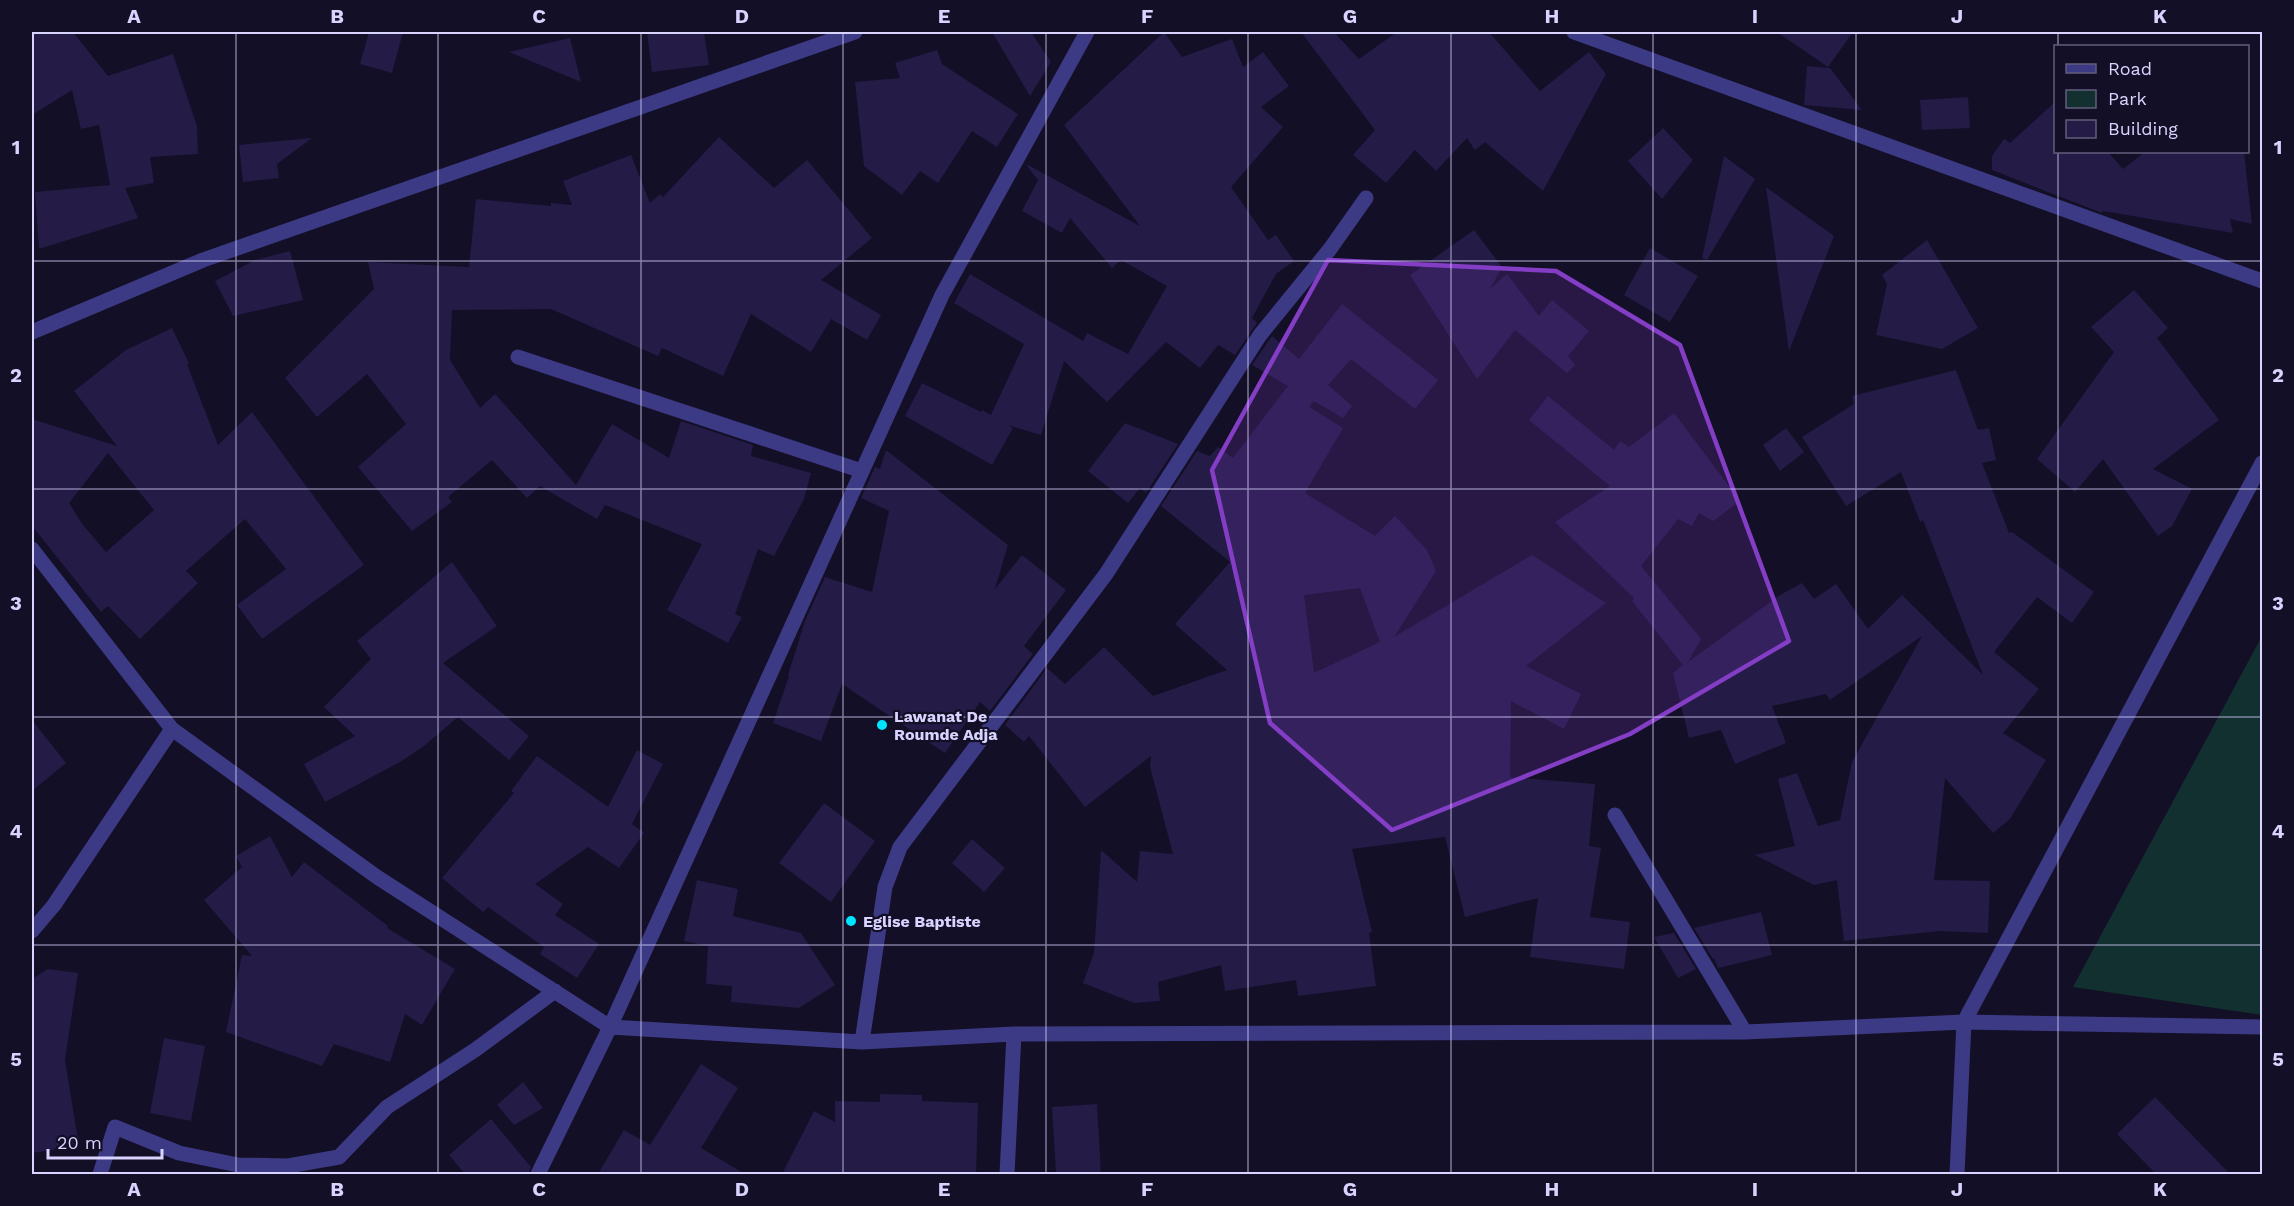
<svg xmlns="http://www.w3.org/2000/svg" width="2294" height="1206" viewBox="0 0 2294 1206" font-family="'Work Sans',sans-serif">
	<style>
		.green { fill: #12302f }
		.building { fill: #241b47; fill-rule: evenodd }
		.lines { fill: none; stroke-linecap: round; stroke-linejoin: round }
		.street { stroke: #3d3a85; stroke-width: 15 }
		.marked { fill: #843dc5; fill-opacity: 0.2; stroke: #843dc5; stroke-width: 4.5; stroke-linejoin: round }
		.grid { fill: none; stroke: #d9d4ff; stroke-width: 1.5; stroke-opacity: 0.55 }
		.poi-dot { fill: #00e5ff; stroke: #130f26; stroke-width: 2 }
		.labels { text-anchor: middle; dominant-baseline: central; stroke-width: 4.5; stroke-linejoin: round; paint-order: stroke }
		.poi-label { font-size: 16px; font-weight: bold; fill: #d9d4ff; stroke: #130f26; text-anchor: start }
		.neatline { fill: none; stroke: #d9d4ff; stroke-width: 2 }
		.grid-label { font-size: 20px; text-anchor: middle; font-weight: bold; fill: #d9d4ff }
	</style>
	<rect width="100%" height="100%" fill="#130f26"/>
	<path class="green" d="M2262 636V1015L2073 987Z"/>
	<path class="building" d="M32 32H73L108 76 173 54 197 126 198 154 150 157 154 183 125 188 138 218 39 249 35 192 110 185 99 125 81 129 72 90 32 115Z
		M369 32H403L392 73 360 64Z
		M647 32H704L709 65 652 72Z
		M992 32H1031L1051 62 1030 96Z
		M1164 32 1182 57 1232 39 1243 67 1263 52 1289 86 1261 107 1283 127 1231 187 1268 240 1276 235 1294 261 1276 274 1252 318 1257 323 1235 355 1218 345 1200 368 1166 342 1107 402 1064 361 1041 435 1008 425 1013 428 992 465 905 416 922 383 981 412 982 410 991 415 1024 344 954 303 970 274 1083 341 1087 333 1128 354 1167 286 1121 260 1112 268 1070 218 1062 233 1022 211 1038 180 1027 166 1028 165 1140 226 1064 125Z
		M1301 32H1334L1359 59 1397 32H1489L1540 91 1589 52 1606 74 1543 191 1485 142 1475 150 1467 138 1436 171 1415 150 1386 183 1353 155 1375 130Z
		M1777 32H1853L1828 67Z
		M570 38 581 82 509 52Z
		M937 50 942 64 1018 114 997 147 972 131 938 183 920 171 902 195 864 166 855 82 900 78 895 63Z
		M1807 66 1830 68 1862 110 1804 105Z
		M1968 97 1970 128 1922 130 1920 100Z
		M2055 102V152H2108L2123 169 2145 152H2244L2252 224 2230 219 2233 233 2103 211 2102 213 1992 170V156L2004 139 2010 143Z
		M1663 128 1693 160 1662 199 1628 161Z
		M719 137 774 188 807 160 872 238 821 280 881 315 867 340 831 319 811 352 751 314 723 376 662 348 658 356 551 309 452 310 450 360 480 408 495 394 576 485 612 424 669 458 681 421 753 445 751 456 811 473 804 499 774 556 758 549 735 614 742 617 728 643 667 610 702 544 605 505 597 519 540 486 527 498 492 460 448 497 452 502 412 531 358 467 406 424 367 374 317 417 285 378 374 289 368 262 469 267 476 199 551 206V203L572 205 563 181 631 155 650 203 660 194 663 197Z
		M312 138 277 164 279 178 243 182 239 145Z
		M1724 156 1755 179 1707 260 1702 258Z
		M1766 187 1834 236 1789 351Z
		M1474 230 1502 267 1490 289 1507 274 1539 316 1552 300 1589 331 1568 356 1575 365 1567 373 1515 330 1477 379 1410 275Z
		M1927 240 1978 328 1942 349 1876 335 1887 284 1882 275Z
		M1650 248 1698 276 1670 322 1624 295Z
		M290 251 303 300 233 316 215 281 255 260Z
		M2134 290 2168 328 2157 338 2219 420 2153 469 2192 489 2172 526 2158 536 2103 459 2075 492 2037 459 2114 352 2091 327Z
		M1342 304 1438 380 1415 409 1351 359 1328 385 1352 406 1343 418 1314 401 1309 407 1343 428 1305 493 1375 536 1395 516 1427 550 1436 571 1394 637 1532 555 1606 603 1526 666 1581 694 1564 729 1511 701 1510 777 1595 784 1589 846 1601 848 1590 917 1630 922 1624 969 1530 957 1538 898 1465 917 1445 837 1352 849 1372 932 1369 933 1376 986 1298 996 1296 980 1225 991 1221 965 1158 982 1160 1001 1134 1003 1083 983 1094 953 1101 850 1137 882 1140 851 1173 854 1150 767 1151 756 1085 807 1029 736 1024 742 1005 725 1047 668 1065 684 1104 647 1153 696 1227 670 1175 624 1230 562 1161 506 1197 451 1210 456 1218 447 1233 458 1288 386 1252 365 1272 336 1299 359ZM1360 588 1380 642 1314 673 1304 595Z
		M172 328 189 363 187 364 218 445 252 412 364 565 262 639 237 605 286 569 245 519 186 571 198 583 140 639 108 606 101 612 32 526V419L117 446 74 391 126 350ZM108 453 154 510 106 552 83 525 69 503Z
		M1956 370 1978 430 1989 428 1996 460 1982 463 2009 533 2012 532 2094 592 2072 623 2037 597 1994 652 2039 689 2003 733 2046 760 2010 819 1993 833 1945 778 1934 880 1990 881 1988 933 1940 931 1844 941 1837 880 1814 885 1755 855 1795 846 1778 779 1797 773 1818 826 1840 820 1852 762 1922 636 1830 700 1826 694 1772 706 1786 743 1735 764 1721 730 1689 738 1673 673 1683 665 1632 601 1634 598 1555 522 1610 486 1529 420 1548 396 1614 450 1620 441 1629 447 1674 413 1740 501 1713 521 1699 513 1692 526 1678 519 1641 566 1701 639 1688 662 1780 595 1802 583 1814 599 1836 584 1868 629 1902 595 1983 675 1923 520 1920 522 1901 472 1846 506 1802 437 1854 404 1852 396Z
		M1125 423 1178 444 1146 493 1140 488 1128 503 1088 471Z
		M1786 428 1804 452 1780 471 1763 445Z
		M886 450 1008 545 995 589 1022 555 1066 590 1024 646 1033 654 990 711 980 702 945 753 842 684 821 741 773 723 789 676 788 675 805 621 825 577 872 592 889 511 861 498 875 467 880 469Z
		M452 562 497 626 443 663 529 736 509 760 458 717 424 746 400 762 325 802 304 764 355 736 324 707 371 659 357 641Z
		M32 720 66 763 32 791Z
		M637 750 663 764 632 824 644 833 619 868 588 847 535 884 563 904 555 915 599 944 577 978 540 954 544 947 488 907 483 912 442 878 514 793 511 791 537 756 608 807Z
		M824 803 875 841 831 902 779 863Z
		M270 836 292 877 304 862 388 926 387 928 455 969 422 1025 405 1014 390 1062 334 1044 322 1066 226 1032 242 955 252 956 204 900 242 867 236 856Z
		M972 839 1005 868 984 892 952 863Z
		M697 880 738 889 733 916 801 933 835 985 799 1008 731 1002 732 986 706 984 708 946 684 941Z
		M1761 912 1772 955 1718 968 1714 958 1713 959 1694 928Z
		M1674 933 1696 969 1678 978 1654 937Z
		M48 969 78 973 65 1060 79 1146 32 1153V979Z
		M164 1038 205 1046 191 1121 150 1113Z
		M701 1064 738 1088 701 1148 745 1174H598L624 1130 650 1145Z
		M523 1082 543 1108 514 1125 497 1105Z
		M880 1094 922 1095V1101L978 1103 976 1174H782L814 1111 835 1122V1101L880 1102Z
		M2155 1097 2230 1174H2156L2117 1134Z
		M1097 1104 1101 1174H1056L1052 1107Z
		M491 1119 531 1167 528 1174H465L449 1155Z"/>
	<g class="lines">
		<path class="street" d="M1574 32 2262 281
			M32 332 203 260 855 32
			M518 357 862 471
			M32 549 172 729 377 877 610 1027 862 1042 1014 1034 1745 1032 1964 1022 2262 1027
			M1615 815 1745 1032
			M32 931 54 905 172 729
			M862 1042 885 887 900 847 1106 574 1260 335 1330 249 1366 198
			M100 1174 115 1127 179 1153 238 1165 288 1166 339 1157 387 1107 475 1050 555 991
			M538 1174 610 1027 942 295 1087 32
			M1007 1174 1014 1034
			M1957 1174 1964 1022 2262 463"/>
	</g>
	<path class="marked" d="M1328 260 1556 271 1680 345 1789 641 1630 734 1392 830 1270 723 1212 470Z"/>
	<path class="grid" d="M236 32V1174M438 32V1174M641 32V1174M843 32V1174M1046 32V1174M1248 32V1174M1451 32V1174M1653 32V1174M1856 32V1174M2058 32V46M2058 152V1174M32 261H2262M32 489H2262M32 717H2262M32 945H2262"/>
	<g class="poi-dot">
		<circle cx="882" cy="725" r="6"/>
		<circle cx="851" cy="921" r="6"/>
	</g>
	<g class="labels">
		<g class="poi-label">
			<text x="894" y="716">Lawanat De<tspan x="894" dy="18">Roumde Adja</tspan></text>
			<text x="863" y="921">Eglise Baptiste</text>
		</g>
	</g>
	<rect width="2294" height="1206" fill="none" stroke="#130f26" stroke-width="66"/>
	<rect x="2054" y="45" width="195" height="108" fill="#130f26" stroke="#625e7d" stroke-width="1.5"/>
	<rect x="2066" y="64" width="30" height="9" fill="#3d3a85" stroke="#625e7d" stroke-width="1.5"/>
	<text x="2108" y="75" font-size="18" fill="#d9d4ff">Road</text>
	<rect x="2066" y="90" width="30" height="18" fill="#12302f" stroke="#625e7d" stroke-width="1.5"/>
	<text x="2108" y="105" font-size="18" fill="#d9d4ff">Park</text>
	<rect x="2066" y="120" width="30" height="18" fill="#241b47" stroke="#625e7d" stroke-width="1.5"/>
	<text x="2108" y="135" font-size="18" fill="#d9d4ff">Building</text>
	<path d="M48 1149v9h114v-9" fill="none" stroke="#d9d4ff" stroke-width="3"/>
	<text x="57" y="1149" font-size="18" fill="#d9d4ff" stroke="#130f26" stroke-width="4.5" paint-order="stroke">20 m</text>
	<rect x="33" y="33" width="2228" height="1140" class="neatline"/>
	<g class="grid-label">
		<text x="134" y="23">A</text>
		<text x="337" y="23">B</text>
		<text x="539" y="23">C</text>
		<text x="742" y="23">D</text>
		<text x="944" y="23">E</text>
		<text x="1147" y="23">F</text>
		<text x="1350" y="23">G</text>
		<text x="1552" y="23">H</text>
		<text x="1755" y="23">I</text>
		<text x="1957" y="23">J</text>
		<text x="2160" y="23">K</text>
		<text x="16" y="154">1</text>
		<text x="2278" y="154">1</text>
		<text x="16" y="382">2</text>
		<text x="2278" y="382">2</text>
		<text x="16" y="610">3</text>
		<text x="2278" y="610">3</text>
		<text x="16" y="838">4</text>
		<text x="2278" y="838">4</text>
		<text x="16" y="1066">5</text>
		<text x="2278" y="1066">5</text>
		<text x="134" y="1196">A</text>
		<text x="337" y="1196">B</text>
		<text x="539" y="1196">C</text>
		<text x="742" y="1196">D</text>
		<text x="944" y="1196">E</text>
		<text x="1147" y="1196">F</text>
		<text x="1350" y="1196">G</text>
		<text x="1552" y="1196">H</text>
		<text x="1755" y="1196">I</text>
		<text x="1957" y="1196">J</text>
		<text x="2160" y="1196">K</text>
	</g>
</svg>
